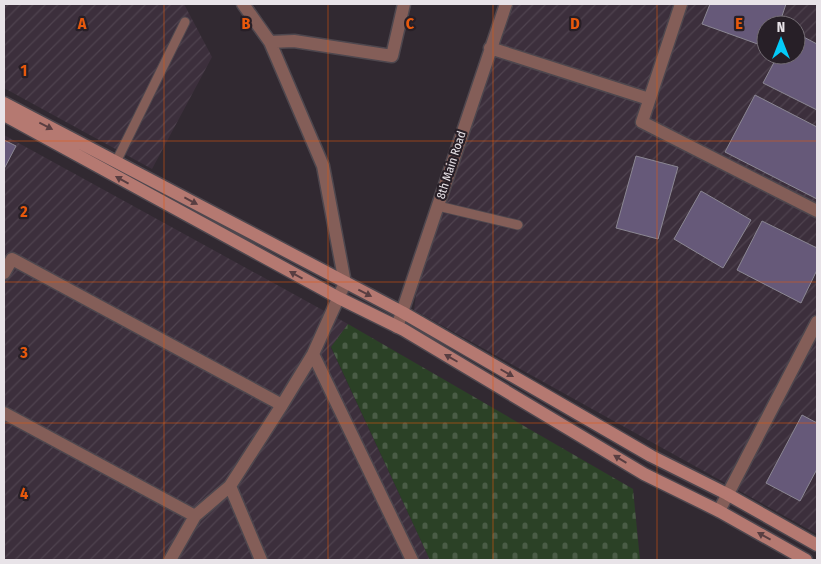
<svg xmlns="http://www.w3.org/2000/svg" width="821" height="564" viewBox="0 0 821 564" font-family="'Fira Sans Condensed',sans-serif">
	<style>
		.industrial { fill: url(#industrial-furrows); fill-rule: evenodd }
		.cemetery { fill: url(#cemetery-stones) }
		.building { fill: #665979; stroke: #8b8793 }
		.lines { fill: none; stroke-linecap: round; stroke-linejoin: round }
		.lane-casing { stroke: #4e474e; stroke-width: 11 }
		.street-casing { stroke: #4e474e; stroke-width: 15 }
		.secondary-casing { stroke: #4e474e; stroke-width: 15 }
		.lane { stroke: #845e58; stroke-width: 9 }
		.street { stroke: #845e58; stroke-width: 12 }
		.secondary { stroke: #b57971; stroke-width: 12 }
		.oneway { fill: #593e41 }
		.grid { fill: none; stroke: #e8590c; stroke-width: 1; stroke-opacity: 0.55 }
		.labels { text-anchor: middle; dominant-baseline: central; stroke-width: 4.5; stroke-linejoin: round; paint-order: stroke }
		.street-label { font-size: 12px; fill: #e8e3e8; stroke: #271f27 }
		.grid-label { font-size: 16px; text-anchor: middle; font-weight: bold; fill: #e8590c; stroke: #271f27; stroke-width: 4.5; stroke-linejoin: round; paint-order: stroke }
	</style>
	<defs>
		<pattern id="industrial-furrows" width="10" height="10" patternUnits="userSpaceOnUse" patternTransform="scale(1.25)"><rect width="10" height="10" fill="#3c2f3c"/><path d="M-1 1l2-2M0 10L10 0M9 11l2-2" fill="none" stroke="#4f434f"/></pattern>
		<pattern id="cemetery-stones" width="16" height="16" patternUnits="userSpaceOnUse" patternTransform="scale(1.25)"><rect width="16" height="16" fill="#2b4126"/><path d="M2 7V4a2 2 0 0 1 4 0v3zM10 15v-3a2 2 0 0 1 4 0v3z" fill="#4a5c46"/></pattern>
	</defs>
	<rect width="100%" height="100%" fill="#312931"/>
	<path class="industrial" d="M4 4H184L212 57 152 169 4 88Z
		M514 4H817V534L414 310 418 280ZM766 25H796V55H766Z
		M4 135 348 324 331 348 430 560H4Z"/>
	<path class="cemetery" d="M348 324 633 489 640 560H430L331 347Z"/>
	<path class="building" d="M710 4H786L779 25H766V47L702 24Z
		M796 33 817 44V110L763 83 778 55H796Z
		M755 95 817 127V199L725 152Z
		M4 140 16 146 4 169Z
		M636 156 678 167 658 239 616 228Z
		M701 191 751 220 723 268 674 239Z
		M762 221 817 248V270L801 303 737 270Z
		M802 415 817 423V469L800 501 766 483Z"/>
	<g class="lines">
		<g class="lane-casing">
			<path id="lane" d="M116 162 185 22
				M438 206 518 225"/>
		</g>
		<g class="street-casing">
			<path id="street" d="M681 4 642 122 817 211
				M270 42 294 41 392 56 404 4
				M490 48 649 99
				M4 273 12 259 282 405
				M397 327 506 4
				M313 354 412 560
				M4 413 195 516
				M230 486 261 560
				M719 511 817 322
				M170 560 195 516 230 486 282 405 313 354 345 283 323 166 270 42 243 4"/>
		</g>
		<g class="secondary-casing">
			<path id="secondary" d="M4 103 402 312 651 456 727 494 817 545
				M4 115 339 298 404 330 644 474 719 511 806 560"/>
		</g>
		<use href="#lane" class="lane"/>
		<use href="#street" class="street"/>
		<use href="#secondary" class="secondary"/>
	</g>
	<defs><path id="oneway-solid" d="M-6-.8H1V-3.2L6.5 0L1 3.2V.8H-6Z" transform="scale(1.25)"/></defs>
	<g class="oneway">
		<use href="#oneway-solid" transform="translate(46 126) rotate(27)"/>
		<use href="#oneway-solid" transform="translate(122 180) rotate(-151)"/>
		<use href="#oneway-solid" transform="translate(191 201) rotate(28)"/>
		<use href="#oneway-solid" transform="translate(296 275) rotate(-151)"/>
		<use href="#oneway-solid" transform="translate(365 293) rotate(27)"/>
		<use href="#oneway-solid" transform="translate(451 358) rotate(-150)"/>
		<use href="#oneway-solid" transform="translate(507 373) rotate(30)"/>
		<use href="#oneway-solid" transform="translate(620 459) rotate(-149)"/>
		<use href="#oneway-solid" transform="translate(764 536) rotate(-151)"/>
	</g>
	<path class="grid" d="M164 4V560M328 4V560M493 4V560M657 4V560M4 141H817M4 282H817M4 423H817"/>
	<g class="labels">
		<g class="street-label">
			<text transform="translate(451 165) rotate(-72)">8th Main Road</text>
		</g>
	</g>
	<g class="grid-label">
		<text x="82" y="29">A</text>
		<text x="246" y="29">B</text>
		<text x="410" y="29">C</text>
		<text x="575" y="29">D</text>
		<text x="739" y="29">E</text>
		<text x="24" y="76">1</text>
		<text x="24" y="217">2</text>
		<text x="24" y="358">3</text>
		<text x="24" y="499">4</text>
	</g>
	<rect width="821" height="564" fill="none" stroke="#e8e3e8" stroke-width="10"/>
	<g transform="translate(781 40)"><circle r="24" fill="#271f27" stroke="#746d74"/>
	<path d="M0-4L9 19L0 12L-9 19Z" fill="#04cbf9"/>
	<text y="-8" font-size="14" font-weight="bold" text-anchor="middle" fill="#e8e3e8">N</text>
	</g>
</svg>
